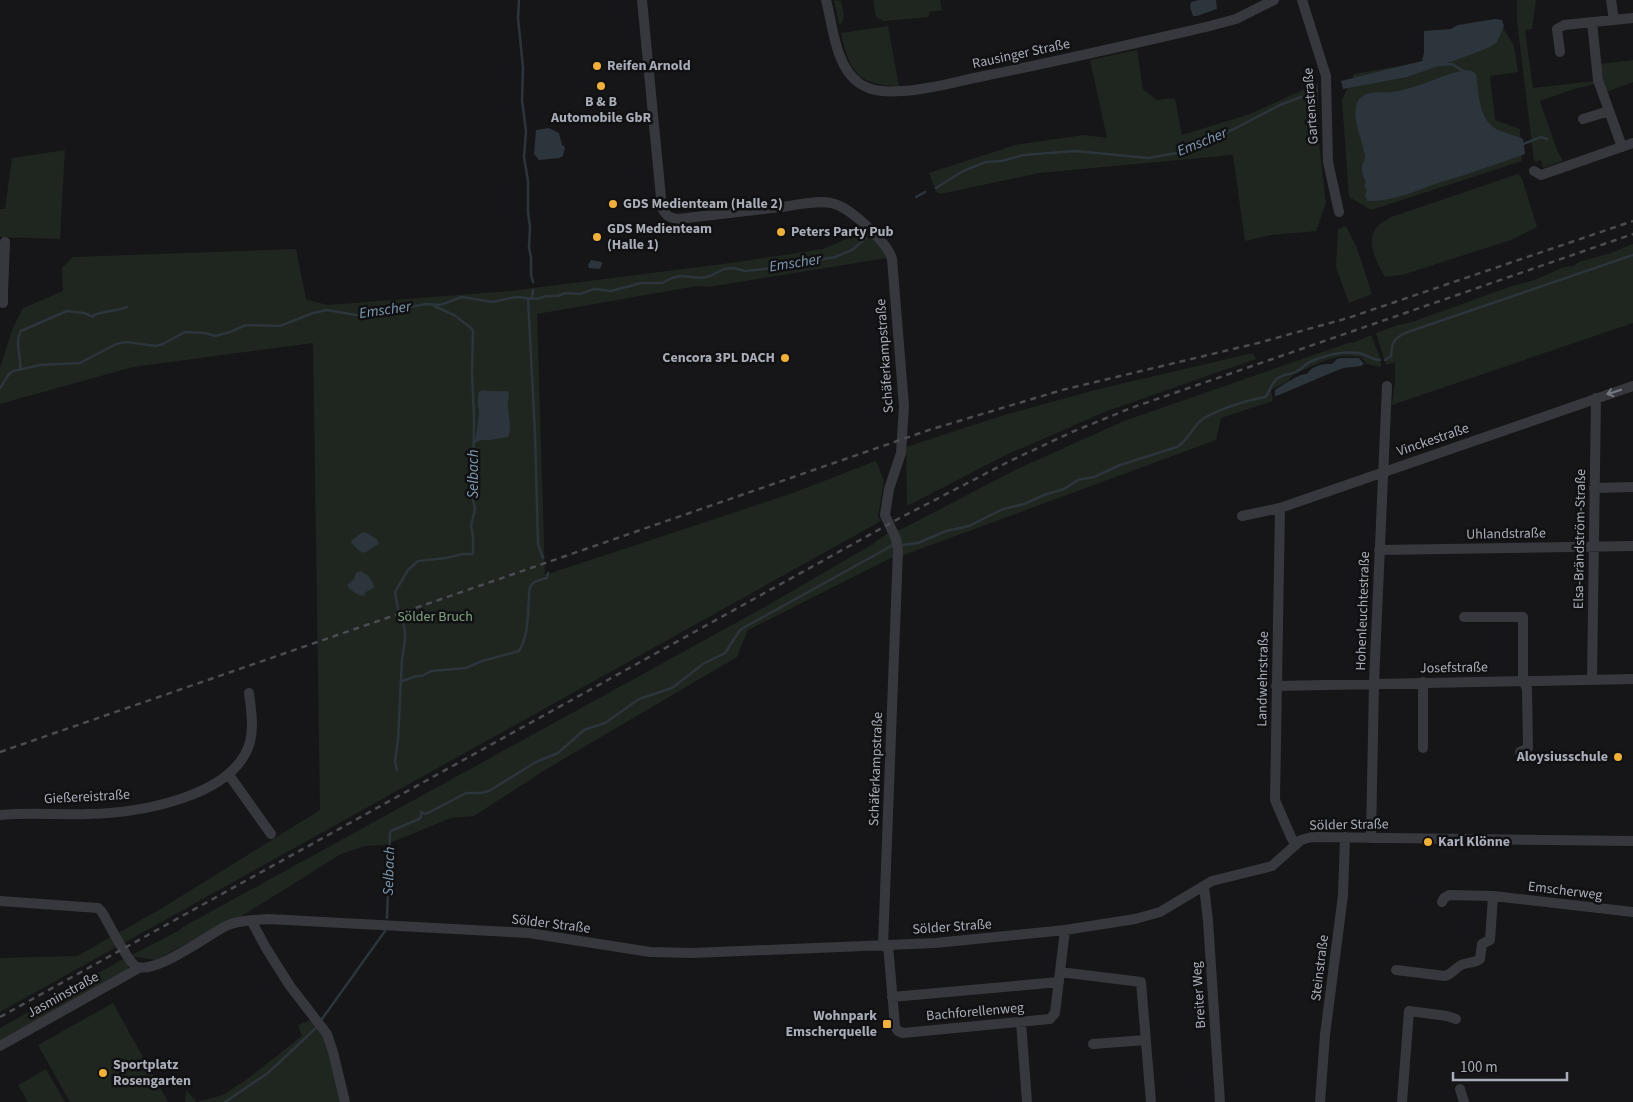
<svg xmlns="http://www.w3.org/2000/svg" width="1633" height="1102" viewBox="0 0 1633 1102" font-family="'Source Sans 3',sans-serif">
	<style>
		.green { fill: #1e261f }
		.water { fill: #2c353c }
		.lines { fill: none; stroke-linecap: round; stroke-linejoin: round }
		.stream { stroke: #2c353c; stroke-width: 2.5 }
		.minor { stroke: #37383d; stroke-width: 10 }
		.rail { stroke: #4a4c52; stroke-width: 2.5; stroke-dasharray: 6 5; stroke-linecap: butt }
		.oneway { stroke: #757881 }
		.poi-dot { fill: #f2b134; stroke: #111113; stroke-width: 2 }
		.labels { text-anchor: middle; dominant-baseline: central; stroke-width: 5; stroke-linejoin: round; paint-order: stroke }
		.street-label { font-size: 14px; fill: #a8adb8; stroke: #111113 }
		.poi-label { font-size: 14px; font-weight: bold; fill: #a8adb8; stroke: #111113; text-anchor: start }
		.park-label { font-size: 14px; fill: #7fa381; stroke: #111113 }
		.water-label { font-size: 15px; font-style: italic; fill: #7f9bb3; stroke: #111113 }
	</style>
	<rect width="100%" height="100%" fill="#161618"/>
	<path class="green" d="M834 0 841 1 844 15 842 23 839 24Z
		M873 0H940L942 10 930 12 928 17 884 21 876 17Z
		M1517 0H1536L1532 29 1525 30 1533 88 1595 81 1596 84 1574 89 1540 101 1557 150 1563 161 1543 168 1541 160 1535 162 1534 161 1517 21Z
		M1498 19 1514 46 1518 72 1490 76 1495 120 1520 129 1522 161 1371 210 1349 197 1342 100 1354 74 1466 54Z
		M888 26 899 86C858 86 849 71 841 33Z
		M1137 50 1143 89 1157 100 1175 98 1182 135 1250 114 1318 83V135L1326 203 1316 231 1271 235 1245 241 1233 155 1039 173 941 194 936 192 929 173 1015 145 1084 135 1107 138 1090 60Z
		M1633 60V82L1606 92 1600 64Z
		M65 150 60 239 0 237V209H5L12 158Z
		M1518 174 1522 179 1537 227 1511 240 1402 275 1385 277C1377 263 1364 240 1378 226 1381 222 1387 220 1391 217Z
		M1346 226 1357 248 1372 294 1349 303 1336 267 1338 229Z
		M862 228 876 242 887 258 708 287 697 286 537 314 545 575 790 494 876 461 884 481 878 517 881 521 0 1012V958L77 956 159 910 320 810 313 343 133 367 0 404V368L12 330 23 308 63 291 62 268 73 257 296 249 306 299 327 305 510 291 738 262 823 249 846 239Z
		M1633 244V323L1392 405 1395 383V362L1386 365 1376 333 1398 325 1412 322 1509 287 1537 279 1564 267 1573 266 1579 262 1611 253Z
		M1371 335 1380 357 1381 367 1367 364 1361 357 1340 356 1326 360 1294 374 1288 381 1271 390 1273 401 1221 418 1216 440 901 556 894 529 900 530 1015 470 1124 421 1351 342 1353 343Z
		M1253 353 1256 359 1107 411 1006 455 907 506 906 447 1004 415 1099 389Z
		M890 531 893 540V557L748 630 737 657 545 770 474 816 451 818 385 845 365 846 341 854 247 913 155 960 130 956 178 931 183 927 761 609 873 544Z
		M125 958 129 964 127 972 0 1044V1028Z
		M113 1003 168 1102H70L38 1045Z
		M313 1019 327 1040 340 1102H185L186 1090 197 1102 223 1095 250 1077 302 1036 298 1025Z
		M46 1069 65 1102H28L18 1085Z"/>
	<path class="water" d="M1199 0H1216L1217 9 1197 16H1193L1190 7 1191 2Z
		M1495 19 1502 20 1504 26 1497 42 1490 47 1467 56 1407 77 1343 89 1341 81 1422 61 1424 53V31L1451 29 1458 25Z
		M1466 70 1472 71 1476 74C1479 93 1478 120 1498 130 1505 133 1515 135 1523 139L1525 154C1497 164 1469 174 1441 182 1416 190 1394 202 1367 201L1365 195 1367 190 1364 186 1366 182C1364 178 1361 172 1362 167 1362 164 1365 161 1365 156 1363 140 1351 120 1357 103 1363 89 1380 93 1392 92 1418 89 1441 74 1466 70Z
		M549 128 559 133 562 145 565 147 563 156 559 158 539 160 534 154 536 130Z
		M591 260 602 262 601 267 599 269 589 268 588 265Z
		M1341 358H1359L1364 364 1361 366 1343 368 1326 375 1279 395 1275 396V390C1283 385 1298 374 1307 374 1313 365 1322 364 1332 364L1337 359Z
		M483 390C491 392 500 391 508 391 510 397 507 402 508 408 509 417 512 428 508 437L490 440H481L474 443C476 438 479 418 479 412 478 405 477 398 479 392Z
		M365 532 377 539 379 544 366 552 362 553 351 543 352 540 361 533Z
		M360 571C368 574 373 580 374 588L366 592 364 596C358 595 350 591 347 585L354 579 356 573Z"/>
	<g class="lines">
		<path class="stream" d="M519 0 518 18 523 68 522 100 526 131 524 157 528 181V213L530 226 529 248 531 257V275L533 282
			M1438 65 1452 64 1463 71
			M1523 144 1541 137 1547 139
			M936 188 963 171 986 162 1002 161 1023 155 1075 151 1148 158 1183 152 1236 128 1280 105 1317 91
			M916 197 925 192
			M532 298 533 290
			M528 299 535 433 538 544 543 558
			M1385 360 1391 356C1392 343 1393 339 1405 333L1633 255
			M20 370C22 357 14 343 21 331L67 311 84 313 93 317 94 315C104 311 116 311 127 307
			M0 388 9 374 13 371 40 365 80 363 116 344 126 342 156 346 163 344 185 332 205 333 215 336 230 332 246 325 280 326 313 313 327 310 362 316 391 311 396 306 409 307 426 304 440 305 462 297 492 302 516 297 537 299 546 296H558L565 293 580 294 594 289 611 291 641 283H662L672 278 681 276 701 278 710 276 724 269 733 268 745 271 774 268 835 257 852 250 866 238
			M902 545 918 543 946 531 969 526 1003 509 1024 504 1044 495 1064 489 1078 480 1094 477 1120 465 1177 447C1187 440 1191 432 1198 423 1210 411 1248 400 1265 397 1271 392 1270 383 1278 378 1283 374 1290 375 1296 372 1302 369 1306 363 1312 361 1326 355 1343 351 1358 353 1366 354 1372 360 1380 360
			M398 609 395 592 408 570 418 561 446 558 463 554H473V537L471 526 475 509 473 499 474 417 472 373 473 331 471 328 454 315 434 306
			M402 681 417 676H422L431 671 466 668 482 661 519 651C530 634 527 608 530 587 534 580 540 580 547 578L548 573
			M397 770 395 762 398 740 402 659C404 648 407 633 403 623
			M421 812 425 814 430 812 466 793H481L489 791 536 762 558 753 584 730 605 723 639 699 672 688 703 664 725 653 740 630 745 627 893 545
			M387 918 390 833 391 831 419 819 421 817V812
			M322 1019 385 931
			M225 1102 268 1073 316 1028"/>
		<path class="minor" d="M642 0 662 208C666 216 670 218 678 219 712 215 747 211 781 207 797 205 816 200 831 203 849 206 887 242 892 259L904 406 901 453 889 489 885 515 896 539 898 550 883 946
			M826 0C833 26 835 66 859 83 872 92 887 92 902 91 929 90 958 81 984 76 1059 61 1132 44 1206 27L1236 19 1274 0
			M1302 0 1326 76 1328 162 1339 212
			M1611 0 1614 20
			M1592 22 1598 80 1622 147
			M1560 52 1557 29 1564 25 1633 18
			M1583 119 1609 111
			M1534 171 1541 175 1633 143
			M0 292H3L5 242
			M3 303V292
			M1594 488 1633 487
			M1280 508 1275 800 1291 837 1296 845
			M1242 516 1280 508 1633 386
			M1379 550 1633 546
			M1464 617H1523V680L1527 689 1528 748 1520 752
			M1592 680 1596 398
			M1423 682V748
			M1276 686 1633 679
			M229 775 271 834
			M0 815C29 812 59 815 88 814 137 813 234 798 250 742 254 726 251 709 249 693
			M1371 838 1374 683 1387 386
			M1204 886 1208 921 1220 1102
			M0 901 98 908 102 912C109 924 126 958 134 965 150 979 209 934 226 926 239 920 254 920 268 919L529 933 650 952 693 953 935 943 1065 930 1135 919 1160 912 1212 881 1272 866 1301 840 1312 837 1633 841
			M1442 902 1444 898 1449 895 1493 896
			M251 920 266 948 290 986 327 1034 333 1052 345 1102
			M888 945 895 1026 898 1031 903 1033 1050 1019 1055 1013 1065 930
			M1396 970 1445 976C1453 974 1456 966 1464 964 1470 962 1475 963 1480 959L1482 944 1490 940 1493 896 1633 912
			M1060 972 1141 982 1151 1102
			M892 997 1059 982
			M1021 1022 1027 1102
			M1093 1044 1146 1040
			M0 1046 139 968
			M1460 1089 1464 1102
			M1320 1102 1325 1035 1343 895 1345 837
			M1402 1102 1409 1011 1447 1016 1456 1019"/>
		<path class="rail" d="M0 752 929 430 1062 390 1258 343 1348 318 1633 221
			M0 1017 898 519 1010 461 1072 432 1131 408 1633 234"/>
	</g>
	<defs><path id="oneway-shaft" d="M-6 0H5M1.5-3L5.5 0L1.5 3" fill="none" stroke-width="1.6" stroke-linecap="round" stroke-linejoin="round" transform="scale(1.25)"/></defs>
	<use class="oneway" href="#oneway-shaft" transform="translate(1614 392) rotate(162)"/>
	<g class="poi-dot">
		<circle cx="597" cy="66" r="5"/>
		<circle cx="601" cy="86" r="5"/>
		<circle cx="613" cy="204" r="5"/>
		<circle cx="781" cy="232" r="5"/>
		<circle cx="597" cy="237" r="5"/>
		<circle cx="785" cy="358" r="5"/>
		<circle cx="1618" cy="757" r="5"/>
		<circle cx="1428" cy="842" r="5"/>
		<rect x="882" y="1019" width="10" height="10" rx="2.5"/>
		<circle cx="103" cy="1073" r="5"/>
	</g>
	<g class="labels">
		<g class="street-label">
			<text transform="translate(1021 54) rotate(-12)">Rausinger Straße</text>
			<text transform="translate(1311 106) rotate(-94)">Gartenstraße</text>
			<text transform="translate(885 356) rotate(-94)">Schäferkampstraße</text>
			<text transform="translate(1433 440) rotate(-19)">Vinckestraße</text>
			<text transform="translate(1506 534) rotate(-1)">Uhlandstraße</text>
			<text transform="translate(1580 539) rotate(-89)">Elsa-Brändström-Straße</text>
			<text transform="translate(1363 611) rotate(-88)">Hohenleuchtestraße</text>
			<text transform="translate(1454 668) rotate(-1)">Josefstraße</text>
			<text transform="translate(1263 679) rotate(-89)">Landwehrstraße</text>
			<text transform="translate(876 769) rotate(-88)">Schäferkampstraße</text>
			<text transform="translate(87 797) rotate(-3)">Gießereistraße</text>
			<text transform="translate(1349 825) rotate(-1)">Sölder Straße</text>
			<text transform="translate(1565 891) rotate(7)">Emscherweg</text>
			<text transform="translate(551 924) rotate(7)">Sölder Straße</text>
			<text transform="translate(952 927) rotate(-4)">Sölder Straße</text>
			<text transform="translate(1320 968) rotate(-83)">Steinstraße</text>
			<text transform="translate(63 995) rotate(-29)">Jasminstraße</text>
			<text transform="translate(1199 995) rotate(-94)">Breiter Weg</text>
			<text transform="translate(975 1012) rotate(-5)">Bachforellenweg</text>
		</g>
		<g class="poi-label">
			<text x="607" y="66">Reifen Arnold</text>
			<text x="601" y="102" text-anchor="middle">B &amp; B<tspan x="601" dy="16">Automobile GbR</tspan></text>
			<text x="623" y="204">GDS Medienteam (Halle 2)</text>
			<text x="607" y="229">GDS Medienteam<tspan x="607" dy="16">(Halle 1)</tspan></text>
			<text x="791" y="232">Peters Party Pub</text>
			<text x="775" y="358" text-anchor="end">Cencora 3PL DACH</text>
			<text x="1608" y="757" text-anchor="end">Aloysiusschule</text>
			<text x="1438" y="842">Karl Klönne</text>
			<text x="877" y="1016" text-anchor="end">Wohnpark<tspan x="877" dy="16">Emscherquelle</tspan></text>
			<text x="113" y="1065">Sportplatz<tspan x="113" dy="16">Rosengarten</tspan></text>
		</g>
		<g class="park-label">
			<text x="435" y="617">Sölder Bruch</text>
		</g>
		<g class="water-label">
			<text transform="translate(1202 142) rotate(-22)">Emscher</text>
			<text transform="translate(795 263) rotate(-9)">Emscher</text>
			<text transform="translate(385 310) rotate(-8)">Emscher</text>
			<text transform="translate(473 474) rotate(-90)">Selbach</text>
			<text transform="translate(389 871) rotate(-88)">Selbach</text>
		</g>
	</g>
	<path d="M1453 1072v8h114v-8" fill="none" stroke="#a8adb8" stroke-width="2.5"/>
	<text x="1460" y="1072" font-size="15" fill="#a8adb8" stroke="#111113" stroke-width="4" paint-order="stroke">100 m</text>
</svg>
